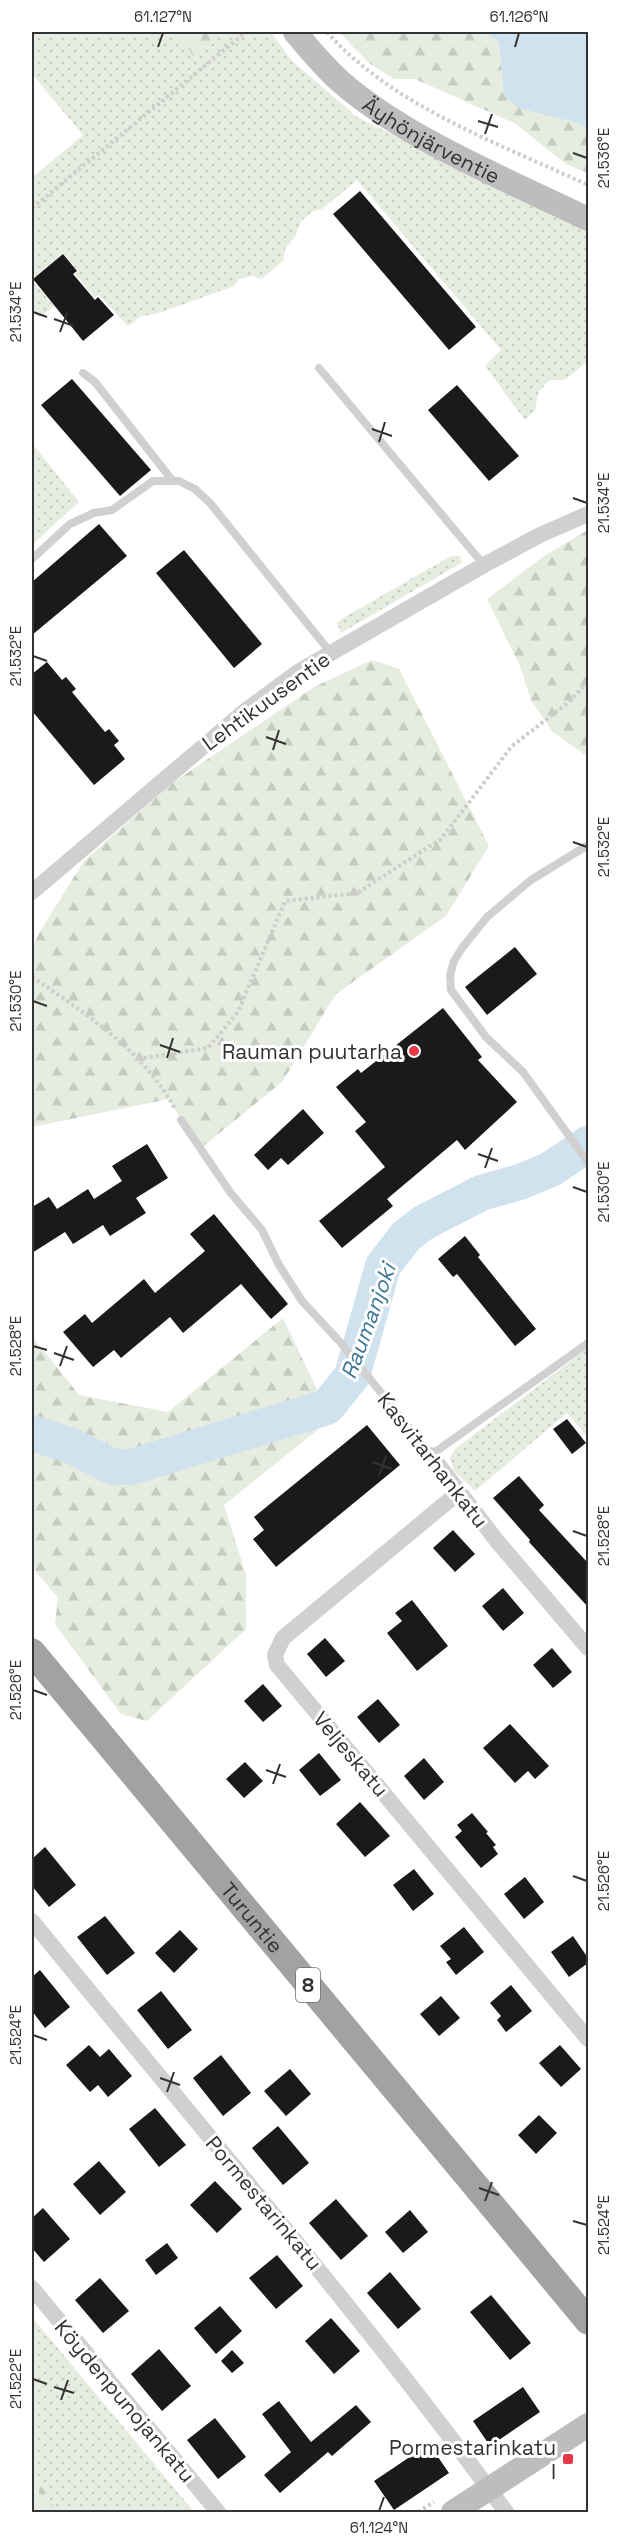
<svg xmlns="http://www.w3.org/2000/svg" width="620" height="2544" viewBox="0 0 620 2544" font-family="'Space Grotesk',sans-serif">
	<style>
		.grass { fill: url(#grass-dots) }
		.forest { fill: url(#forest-firs) }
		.cemetery { fill: url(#cemetery-stones) }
		.water { fill: #cfe2ee }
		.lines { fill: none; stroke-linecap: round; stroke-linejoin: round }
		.river { stroke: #cfe2ee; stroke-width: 36 }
		.building { fill: #1a1a1a }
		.path { stroke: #cdcdcd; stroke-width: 4; stroke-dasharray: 3 3; stroke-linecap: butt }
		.service { stroke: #d0d0d0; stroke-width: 8 }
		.minor { stroke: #d0d0d0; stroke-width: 16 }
		.secondary { stroke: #bdbdbd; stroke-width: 24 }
		.trunk { stroke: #a2a2a2; stroke-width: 27 }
		.ticks { fill: none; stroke: #333; stroke-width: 2 }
		.poi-dot { fill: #e63946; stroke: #fff; stroke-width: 2 }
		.labels { text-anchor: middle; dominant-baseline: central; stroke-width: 6; stroke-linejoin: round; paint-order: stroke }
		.shield { fill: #fff; stroke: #707070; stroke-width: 1.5 }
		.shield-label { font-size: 20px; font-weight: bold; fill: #333 }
		.street-label { font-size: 21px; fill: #333; stroke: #fff }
		.poi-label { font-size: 21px; fill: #333; stroke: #fff; text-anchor: end }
		.water-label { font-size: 22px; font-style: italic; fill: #3f7597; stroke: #fff }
		.neatline { fill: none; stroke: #333; stroke-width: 2 }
		.ticks-label { font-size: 15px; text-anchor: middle; fill: #333 }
	</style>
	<defs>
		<pattern id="grass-dots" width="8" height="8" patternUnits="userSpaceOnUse" patternTransform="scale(1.5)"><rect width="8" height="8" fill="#e6ecdf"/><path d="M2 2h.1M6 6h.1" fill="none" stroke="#c6cbc0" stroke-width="1.8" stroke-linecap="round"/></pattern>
		<pattern id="forest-firs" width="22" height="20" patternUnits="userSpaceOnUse" patternTransform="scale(1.5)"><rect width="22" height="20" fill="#e6ecdf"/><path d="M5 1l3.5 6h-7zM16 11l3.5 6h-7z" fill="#c6cbc0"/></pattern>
		<pattern id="cemetery-stones" width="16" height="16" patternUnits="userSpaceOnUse" patternTransform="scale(1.5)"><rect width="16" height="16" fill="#e6ecdf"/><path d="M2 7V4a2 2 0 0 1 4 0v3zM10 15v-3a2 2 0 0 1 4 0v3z" fill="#c6cbc0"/></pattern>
	</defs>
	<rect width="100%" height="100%" fill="#fff"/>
	<path class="grass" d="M32 32H178L195 59 225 32H271L291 60 357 117 588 231V361L565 380H549L538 393 535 411 525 420 485 366 501 350 357 180 322 209 313 211 301 221 296 235 285 249 283 261 262 279 252 276 239 279 234 286 162 312 140 317 128 326 99 295 94 297 75 274 78 271 63 253 32 279V178L83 135 32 74Z
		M32 280 54 306 40 317 32 309Z
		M32 443 79 502 32 545Z
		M451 556H459L463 562 341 633 337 623 343 618Z
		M588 1348V1438L567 1413 475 1491 454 1471 450 1458 455 1449Z
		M32 2317 194 2512H56L32 2469Z"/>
	<path class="forest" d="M178 32H225L195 59Z
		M339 32H485L499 42 504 96 588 128V173L566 164 516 124 415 79H394L369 63Z
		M588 530V757L552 731 531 700 520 666 487 599 544 556Z
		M372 660 399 669 489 846 446 916 336 994 282 1082 201 1148 181 1120 169 1099 32 1127V949L39 933 84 861 171 784 314 687Z
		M283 1318 331 1419 224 1505 246 1575V1629L147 1721 121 1714 55 1624 58 1598 32 1567V1336L79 1395 168 1412Z"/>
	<path class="cemetery" d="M32 2469 56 2512H32Z"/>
	<path class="water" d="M485 32H588V128L570 121 519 108 504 96 499 42Z"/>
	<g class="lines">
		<path class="river" d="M32 1433 72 1446 113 1467H131L327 1407 352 1376 383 1266 406 1236 423 1223 481 1193 520 1182 551 1169 588 1144"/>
	</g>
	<path class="building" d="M360 191 476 327 449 350 333 214Z
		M63 254 77 271 73 274 95 300 98 297 114 315 83 341 33 279Z
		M72 379 151 470 120 496 41 405Z
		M457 385 519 456 489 481 428 410Z
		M99 524 127 556 32 635V582Z
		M184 550 262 644 234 668 156 573Z
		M47 662 62 680 66 677 76 689 72 692 105 732 109 729 119 741 114 745 125 759 94 785 32 711V674Z
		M515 947 537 974 487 1015 465 987Z
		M443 1008 482 1057 478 1060 517 1102 465 1150 457 1140 387 1199 393 1206 342 1248 319 1221 385 1167 355 1131 366 1122 336 1087 358 1069 361 1073Z
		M303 1109 324 1133 288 1165 281 1158 268 1170 254 1155Z
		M147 1144 168 1178 136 1198 146 1213 110 1236 103 1225 73 1244 65 1232 32 1253V1207L49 1197 57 1209 88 1189 94 1199 122 1181 112 1166Z
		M214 1214 288 1304 271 1319 241 1284 183 1333 170 1317 121 1358 114 1350 93 1367 63 1332 85 1314 92 1323 144 1279 155 1293 205 1251 190 1234Z
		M465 1236 480 1255 478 1257 536 1329 515 1346 457 1274 453 1277 438 1259Z
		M567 1419 586 1443 572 1454 553 1429Z
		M367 1425 400 1465 276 1567 253 1539 264 1530 254 1517Z
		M519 1476 544 1505 539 1510 588 1563V1607L529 1542 530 1540 493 1498Z
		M453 1530 475 1554 455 1572 433 1548Z
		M503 1588 524 1613 503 1631 482 1606Z
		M412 1600 448 1646 417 1671 387 1633 402 1621 395 1613Z
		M325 1638 345 1661 326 1677 307 1654Z
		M552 1648 572 1672 553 1688 533 1665Z
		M263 1684 282 1706 263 1722 244 1701Z
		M378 1699 400 1725 379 1743 357 1717Z
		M510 1724 549 1766 535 1779 528 1771 515 1783 483 1748Z
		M319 1753 341 1780 320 1796 299 1770Z
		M424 1758 444 1782 424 1800 404 1776Z
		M245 1762 263 1781 244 1798 226 1779Z
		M360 1802 390 1836 365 1857 336 1824Z
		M472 1813 488 1832 486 1833 496 1845 493 1847 498 1854 481 1868 455 1837 462 1831 457 1825Z
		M45 1847 76 1885 49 1907 32 1886V1859Z
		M414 1869 434 1894 413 1911 393 1885Z
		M525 1877 544 1902 524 1919 504 1894Z
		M105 1916 135 1953 107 1975 77 1937Z
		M464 1927 484 1952 456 1975 446 1962 451 1959 440 1946Z
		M180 1930 198 1949 174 1973 155 1953Z
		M573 1936 588 1958V1963L569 1977 551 1952Z
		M40 1970 70 2007 45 2028 32 2011V1977Z
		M511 1985 532 2011 506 2032 497 2020 501 2016 490 2003Z
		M161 1991 192 2030 168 2049 137 2010Z
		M441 1996 460 2018 439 2036 420 2014Z
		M89 2045 100 2057 109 2049 132 2076 108 2097 98 2085 90 2092 66 2065Z
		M560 2045 581 2069 561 2087 539 2063Z
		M221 2055 251 2093 223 2116 193 2078Z
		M290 2069 311 2094 286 2116 264 2091Z
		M155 2108 186 2145 159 2167 129 2129Z
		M539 2115 557 2133 536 2154 518 2135Z
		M278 2126 309 2163 283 2185 252 2148Z
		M99 2161 126 2192 100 2215 73 2184Z
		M215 2181 242 2209 217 2233 190 2205Z
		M336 2199 368 2236 341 2260 309 2223Z
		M43 2208 70 2239 44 2262 32 2248V2218Z
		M410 2210 428 2232 403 2253 385 2232Z
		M167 2243 178 2258 156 2275 145 2260Z
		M277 2255 303 2286 276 2309 249 2278Z
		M390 2272 421 2309 398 2329 367 2293Z
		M100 2278 129 2311 103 2333 75 2300Z
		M491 2295 531 2343 510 2360 470 2312Z
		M220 2306 242 2331 216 2354 194 2328Z
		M331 2318 360 2351 334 2374 305 2341Z
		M159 2349 191 2386 162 2411 131 2374Z
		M232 2350 244 2363 232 2373 221 2361Z
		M523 2387 540 2412 490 2446 473 2421Z
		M279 2401 311 2442 356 2405 371 2422 332 2456 328 2452 280 2493 264 2475 291 2452 262 2414Z
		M215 2418 246 2457 218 2479 187 2440Z
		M429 2444 449 2473 394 2510 374 2481Z"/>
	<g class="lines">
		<path class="path" d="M327 32C392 106 500 144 588 185
			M32 208 246 32
			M32 977C85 1013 144 1051 175 1109
			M138 1059 208 1048 238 1012 285 901 357 893 441 839 512 746 569 702 588 682
			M418 2512 434 2502"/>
		<path class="service" d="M319 368 484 565
			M83 373 95 382 172 480
			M32 559 70 524 94 513 112 510 153 481H179L195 489 210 503 331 653
			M588 845 531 880 487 917 462 948 454 961 450 975 451 990 486 1037 523 1072 588 1162
			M181 1120 230 1192 262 1230 279 1265 302 1301 341 1343 431 1455 588 1343"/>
		<path class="minor" d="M32 892 245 711 298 672 484 565 540 535 588 514
			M431 1455 497 1541 588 1648
			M458 1493 283 1638 275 1655 277 1665 588 2039
			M32 1921C191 2117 357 2308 506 2512
			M32 2288 218 2512"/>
		<g class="secondary">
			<path id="s1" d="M295 32C309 49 324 67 341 82 406 139 510 181 588 219"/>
			<path d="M453 2512 588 2425"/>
		</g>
		<path class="trunk" id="s2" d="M32 1652 588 2321"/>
	</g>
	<path class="ticks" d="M158 47 163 33M515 47 519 33M478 121 498 127M485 134 492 114M573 153 587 158M33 312 47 317M54 319 74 326M60 332 67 313M372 429 392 436M379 442 385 422M573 498 587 503M33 656 47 661M266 737 286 744M273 750 279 730M573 842 587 847M33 1001 47 1006M160 1045 180 1052M167 1058 173 1038M478 1154 498 1161M485 1168 492 1148M573 1187 587 1192M33 1346 47 1350M54 1353 74 1360M60 1366 67 1346M372 1462 392 1469M379 1476 386 1456M573 1531 587 1536M33 1690 47 1695M266 1770 286 1777M273 1784 280 1764M573 1876 587 1881M33 2035 47 2040M160 2078 180 2085M167 2092 174 2072M479 2188 499 2195M485 2201 492 2182M573 2221 587 2225M33 2379 47 2384M54 2387 74 2393M61 2400 68 2380M379 2511 384 2497"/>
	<g class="poi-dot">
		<circle cx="414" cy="1051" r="6"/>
		<rect x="562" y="2453" width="12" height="12" rx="3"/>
	</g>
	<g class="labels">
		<rect class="shield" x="296" y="1968" width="24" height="34" rx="4.5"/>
		<g class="shield-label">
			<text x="308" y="1985">8</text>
		</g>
		<g class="street-label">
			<text stroke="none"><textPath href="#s1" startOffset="176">Äyhönjärventie</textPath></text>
			<text transform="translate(266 701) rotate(-36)">Lehtikuusentie</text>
			<text transform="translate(433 1460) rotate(52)">Kasvitarhankatu</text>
			<text transform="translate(351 1754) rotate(50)">Veljeskatu</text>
			<text stroke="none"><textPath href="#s2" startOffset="345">Turuntie</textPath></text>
			<text transform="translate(264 2203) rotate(50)">Pormestarinkatu</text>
			<text transform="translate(125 2401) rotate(50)">Köydenpunojankatu</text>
		</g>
		<g class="poi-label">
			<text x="402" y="1051">Rauman puutarha</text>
			<text x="556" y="2447">Pormestarinkatu<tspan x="556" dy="24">I</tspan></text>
		</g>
		<g class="water-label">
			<text transform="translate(368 1321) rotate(-70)">Raumanjoki</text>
		</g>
	</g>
	<rect width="620" height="2544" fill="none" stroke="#ffffff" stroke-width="66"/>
	<rect x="33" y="33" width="554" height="2478" class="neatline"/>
	<g class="ticks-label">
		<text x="163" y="22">61.127°N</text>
		<text x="519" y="22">61.126°N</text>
		<text transform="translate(604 158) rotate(-90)" y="5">21.536°E</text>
		<text transform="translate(16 312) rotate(-90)" y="5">21.534°E</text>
		<text transform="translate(604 503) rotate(-90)" y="5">21.534°E</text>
		<text transform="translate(16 656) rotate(-90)" y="5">21.532°E</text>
		<text transform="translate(604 847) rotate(-90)" y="5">21.532°E</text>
		<text transform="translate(16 1001) rotate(-90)" y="5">21.530°E</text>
		<text transform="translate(604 1192) rotate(-90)" y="5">21.530°E</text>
		<text transform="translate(16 1346) rotate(-90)" y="5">21.528°E</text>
		<text transform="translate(604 1536) rotate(-90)" y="5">21.528°E</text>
		<text transform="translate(16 1690) rotate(-90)" y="5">21.526°E</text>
		<text transform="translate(604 1881) rotate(-90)" y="5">21.526°E</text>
		<text transform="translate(16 2035) rotate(-90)" y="5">21.524°E</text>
		<text transform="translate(604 2225) rotate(-90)" y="5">21.524°E</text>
		<text transform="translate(16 2379) rotate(-90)" y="5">21.522°E</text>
		<text x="379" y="2533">61.124°N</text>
	</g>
</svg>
